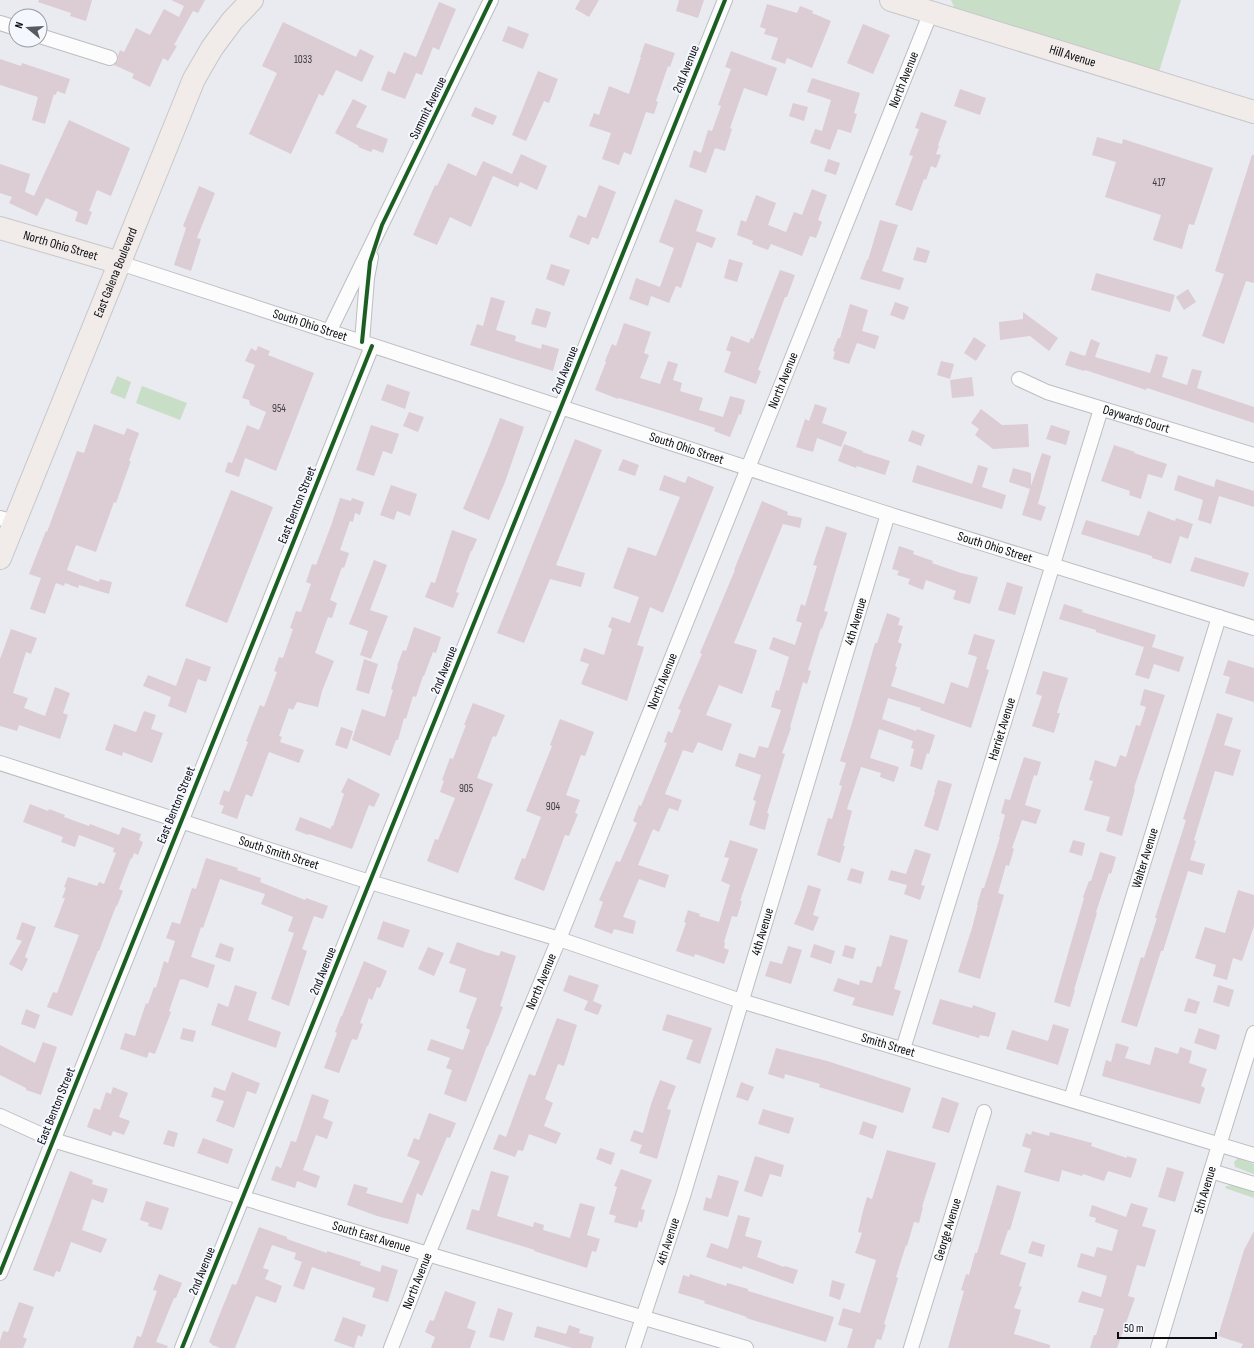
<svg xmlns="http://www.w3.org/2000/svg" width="1254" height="1348" viewBox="0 0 1254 1348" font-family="'Sofia Sans Condensed',sans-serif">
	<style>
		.green { fill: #c8dec7 }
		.building { fill: #dcccd4 }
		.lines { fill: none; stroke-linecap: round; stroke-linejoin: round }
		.street-casing { stroke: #bdbec1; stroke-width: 16 }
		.primary-casing { stroke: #c7c7c9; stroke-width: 24 }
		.street { stroke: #fcfcfd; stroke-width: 14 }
		.primary { stroke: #f1ebe9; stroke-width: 22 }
		.cycleway-casing { stroke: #f5f7ff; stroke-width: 6 }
		.cycleway { stroke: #1b5e20; stroke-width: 4 }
		.labels { text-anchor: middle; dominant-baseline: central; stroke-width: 4; stroke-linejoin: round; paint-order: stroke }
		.number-label { font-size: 11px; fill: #3f3c40 }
		.street-label { font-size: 13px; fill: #0b0c0f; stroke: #f5f7ff }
	</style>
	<rect width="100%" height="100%" fill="#eaebf0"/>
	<path class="green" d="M951 0H1181L1158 75 956 12Z
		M117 376 131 382 125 399 110 393Z
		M142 386 187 403 180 420 136 403Z
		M1238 1158 1254 1164V1174L1235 1167 1234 1162Z
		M1235 1185 1254 1191V1198L1225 1188 1226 1186Z"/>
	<path class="building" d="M39 0H92L86 21 70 16 71 13 38 2Z
		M171 0H205L198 13 193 11 174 45 177 46 168 61 163 58 150 87 132 78 134 74 114 65 118 61V55L120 50 124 52 136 28 150 35 164 9 179 17 184 6Z
		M580 0H599L589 17 575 9Z
		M679 0H704L698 18 676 11Z
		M439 2 456 9 439 50 433 47 422 75 416 73 405 99 381 90 388 71 395 74 404 52 416 57Z
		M767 4 797 13 800 6 813 11 812 13 831 21 812 68 787 58 785 64 771 59 778 38 764 34 766 29 760 27Z
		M283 22 356 57 360 49 374 56 362 82 336 70 323 96 319 94 291 154 249 134 277 73 262 66Z
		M863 24 890 35 873 74 847 63Z
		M508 26 529 34 523 49 502 41Z
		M645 43 675 53 670 67 668 66 656 101 658 102 654 114 646 112 631 155 624 152 619 165 602 159 611 133 589 126 594 113 599 115 609 86 629 94 641 57H640Z
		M731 51 777 68 767 96 744 88 730 128 732 129 725 151 715 148 706 173 689 167 694 150 701 153 708 130 712 131 721 106 718 105 731 69 725 67Z
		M0 59 21 66 22 63 70 79 65 94 57 91 56 95 54 94 45 124 32 120 38 97 0 85Z
		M538 71 558 79 549 103 544 101 526 141 512 135Z
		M812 78 860 93 854 113 857 114 851 133 838 129 830 150 810 143 815 129 822 131 831 100 807 92Z
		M960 89 986 98 980 115 954 106Z
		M353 99 367 106 356 127 388 139 383 153 373 149 371 152 358 147 359 146 335 133Z
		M793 103 808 107 804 121 789 116Z
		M475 107 497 116 493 125 471 116Z
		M921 112 947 121 938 145 939 146 936 154 941 155 936 168 931 166 926 180 924 179 912 211 895 205 913 156 909 155 919 129 915 128Z
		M69 120 130 148 111 196 97 190 89 211 92 212 87 225 75 221 78 212 46 198 37 216 9 203 12 197 0 193V164L30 174 25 192 34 196Z
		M1097 137 1122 144 1123 139 1213 168 1194 225 1189 224 1182 249 1153 240 1161 215 1105 197 1116 162 1092 155Z
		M521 154 547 166 537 190 520 182 518 187 493 176 471 227 450 217 437 245 413 235 435 185 437 186 448 163 476 176 483 161 512 174Z
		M1252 155H1254V283L1246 281 1224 344 1202 336 1224 274 1215 271Z
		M828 159 840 163 836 175 824 171Z
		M599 185 616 192 598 239 592 237 589 245 569 237 578 215 586 218Z
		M199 186 215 193 197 238 201 239 191 271 174 265 186 228 183 226Z
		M812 189 827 195 818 220 822 222 816 238 810 236 802 256 771 244 768 250 752 244 753 241 737 235 741 220 746 222 756 195 776 203 768 225 786 232 794 212 802 215Z
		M675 199 703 210 696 231 716 238 712 248 697 242 681 288 676 286 669 303 651 296 648 306 629 299 636 278 660 287 674 248 659 242Z
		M880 220 898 225 882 271 904 278 900 290 860 279 867 260H868Z
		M917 247 930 251 926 263 913 260Z
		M729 259 743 263 737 282 724 278Z
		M551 264 570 270 564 286 546 279Z
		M780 270 795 275 787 297H785L758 370 761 371 756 384 724 372 731 352 726 350 731 336 749 343 751 338 753 339Z
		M1096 273 1175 295 1170 312 1091 290Z
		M1188 289 1196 302 1184 310 1176 297Z
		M491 297 505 301 496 330 516 336 515 341 541 349 542 344 559 349 553 371 470 345 477 324 483 326Z
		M895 302 909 307 904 320 890 315Z
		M850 304 868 310 862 331 879 336 875 349 857 343 849 364 833 359 835 352 833 351 838 338H840Z
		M536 308 551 312 546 328 531 324Z
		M1023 312 1058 338 1049 351 1030 336 1000 340 999 322 1023 319Z
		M624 323 651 332 644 353 649 355 640 378 660 384 668 361 678 364 673 380 682 383 680 391 703 398 699 410 723 417 730 396 745 400 741 415 739 414 730 437 714 431 715 428 672 414 619 398 618 399 595 390 606 362 605 361 612 344 616 346Z
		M974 337 986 345 976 361 964 353Z
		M1091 339 1100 343 1095 357 1150 373 1156 354 1168 357 1162 377 1187 385 1192 369 1202 371 1197 388 1254 407V423L1147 388 1146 390 1085 370 1084 371 1065 365 1070 351 1085 356Z
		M258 346 270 351 268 355 314 373 276 471 245 458 239 477 225 472 228 462 232 463 247 425 259 430 266 412 250 405 249 400 242 398 255 365 245 361 251 348 256 351Z
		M941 361 954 364 950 379 937 375Z
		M972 377 974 396 952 398 950 380Z
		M387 384 410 392 405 409 381 400Z
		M815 404 827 408 822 423 847 432 841 447 817 438 813 452 796 447 805 419 809 421Z
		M981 409 1002 425 1028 424 1029 447 993 449 975 435 979 429 971 423Z
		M409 412 424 417 418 432 403 426Z
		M500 418 524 427 505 482 489 520 463 509 488 449Z
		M94 424 124 435 127 428 139 433 129 461H131L122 486 116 503 114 502 96 552 76 545 67 570 99 582 100 579 112 582 109 594 79 585 78 588 65 583 64 586 56 583 45 614 30 609 41 578 29 574 46 531 47 532 77 451 84 453Z
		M371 425 399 434 392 454 383 451 374 476 356 470Z
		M1051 425 1070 431 1066 445 1046 439Z
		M912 430 925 435 921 446 908 441Z
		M575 439 602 450 556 565 585 573 581 587 550 579 524 643 497 633Z
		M844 444 863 451 862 452 890 461 885 475 857 466 856 468 838 461Z
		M1114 445 1135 452 1134 453 1167 464 1162 478 1148 474 1141 499 1129 495 1130 491 1101 481Z
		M1042 453 1051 456 1038 504 1046 507 1041 521 1022 515 1030 489 1009 482 1013 468 1031 473V486Z
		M623 459 639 465 635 476 618 470Z
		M917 465 972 484 978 465 988 468 982 487 1006 495 1002 509 912 482Z
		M664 475 685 483 688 476 714 487 663 613 650 607 637 645 644 647 627 701 581 684 589 664 580 661 584 648 604 655 612 629 608 627 612 617 630 623 639 597 613 588 628 547 656 556 680 497 659 490Z
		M1178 475 1214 487 1216 479 1254 491V507L1219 496 1211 524 1198 520 1203 500 1174 490Z
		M391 485 417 494 410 516 397 511 394 520 380 515Z
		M231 490 273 507 227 623 185 606Z
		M340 498 351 501 352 498 364 502 360 515 355 513 353 522 350 521 340 550 349 553 344 568 342 567 330 600 337 603 332 618 328 617 315 653 334 661 322 691 318 707 297 702 293 710 289 708 279 736 282 737 280 742 304 750 299 763 269 752 252 797 246 794 237 819 221 813 224 806 219 804 224 790 229 792 248 742 246 741 260 705 264 707 277 672 274 671 279 657 283 658 293 629 290 628 296 611 301 612 311 584 306 582 312 564 316 565 332 523Z
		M762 501 788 512 787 515 802 518 800 528 783 524 734 643 757 650 749 675 742 694 719 685 706 715 732 724 722 751 698 742 693 753 683 750 665 794 682 800 678 811 669 808 659 832 653 829 638 865 669 875 665 888 639 879 623 917 636 921 633 934 614 929 612 934 594 927 603 902 599 900 616 861 620 862 637 823 633 821 639 805 641 806 667 743 664 742 668 731 672 733 681 710 678 709 702 654 700 653 735 570H734Z
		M1148 511 1175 521 1176 518 1193 524 1188 539 1180 536 1171 564 1152 558V556L1081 534 1086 520 1139 536Z
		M826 526 847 533 824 611 828 612 822 629 821 628 808 670 811 671 807 684 803 682 790 727 791 728 782 753 785 754 767 813 769 814 765 830 749 825 756 801 753 800 761 775 735 766 739 753 755 758 759 746 768 748 781 710 771 707 776 690 779 691 789 657 769 649 773 637 795 645 802 623 796 621 801 604 805 606 817 566 813 565Z
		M452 530 477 539 472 551H471L456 592 459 593 453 608 425 597 431 582 435 583Z
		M899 546 914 551 913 554 933 561 932 563 961 573 978 577 970 604 953 599 956 591 926 580 923 590 908 584 910 579 897 575 899 571 892 569Z
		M1195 557 1249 573 1244 587 1190 571Z
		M374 560 387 565 370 610 388 616 371 659 360 655 368 631 349 624Z
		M1007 582 1023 587 1015 615 998 610Z
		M1064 604 1083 610 1082 612 1156 635 1152 647 1184 657 1179 672 1154 664 1149 679 1135 675 1144 647 1096 632V630L1059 619Z
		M887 613 900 618 898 625 903 626 898 642 902 644 895 666 897 667 891 686 944 704 951 682 968 688 977 657 968 654 974 634 995 640 986 669 989 670 971 728 920 710 921 708 888 698 882 719 916 731 917 729 935 735 929 754 927 753 922 770 910 766 914 749 911 748 913 741 879 729 870 758 899 767 894 782 880 777 881 773 861 767 847 809 852 811 843 846H845L840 863 817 855 828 818 832 819 842 786 839 785 846 763 840 761 852 723 875 643H877Z
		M414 627 441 637 436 653 433 652 424 676H423L416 697 413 696 406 719 404 718 398 740H396L390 756 352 740 362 709 385 717 393 690 391 689 398 666H397L403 650 406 651Z
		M11 629 37 638 31 654 26 652 13 693 28 698 24 708 45 716 55 687 70 693 63 713 68 715 60 739 19 725 17 731 0 726V659Z
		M186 658 211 667 206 682 198 679 186 713 168 706 171 697 143 686 148 675 176 686Z
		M364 659 378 664 369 694 356 690Z
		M1228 660 1254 668V702L1225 693 1230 677 1223 675Z
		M1043 671 1068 678 1057 713H1060L1054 733 1032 726 1042 696 1036 694Z
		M1144 689 1165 695 1134 788 1135 789 1122 836 1106 831 1110 817 1084 810 1093 781 1089 780 1095 760 1116 767 1120 755 1126 757 1136 725 1140 726 1146 707 1140 705Z
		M473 703 505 715 496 737 493 736 477 778 493 784 458 873 427 861 435 839 438 840 455 798 440 792 444 781 442 780 450 758 453 759 466 725H464Z
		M144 711 156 715 151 729 163 733 152 763 123 752 122 756 105 750 114 724 136 732Z
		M1217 713 1233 718 1224 745 1241 750 1233 776 1215 771 1194 840 1196 841 1190 860 1205 864 1202 875 1188 871 1163 951H1161L1137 1027 1121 1022 1141 957 1144 958 1157 918H1155L1186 820 1183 819Z
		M560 719 594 732 585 756 581 755 566 795 580 800 575 813 578 814 569 836 565 835 544 891 514 879 522 858 525 859 541 817 526 811 552 746 550 745Z
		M341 727 353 731 347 749 335 745Z
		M1024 757 1041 762 1037 776 1034 775 1025 805 1041 810 1036 824 1022 820 1012 848 1014 849 1009 866 1006 865 998 893 1004 895 980 979 958 972 972 928 978 905H977L982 888H984L1000 837H999L1005 815 1001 813 1005 799 1010 800Z
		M348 778 380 794 374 807 369 805 352 849 309 834 308 835 295 830 300 817 331 829V826H333L344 794 341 792Z
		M938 780 952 784 938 831 924 826 935 792H934Z
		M30 804 48 811 49 809 65 815 64 817 89 826 90 824 119 835 122 827 141 834 139 840 143 842 138 855 134 853 132 859 131 858 119 889 123 891 117 906H116L99 951H98L72 1016 47 1007 53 992 57 993 79 935 54 927 65 898H62L66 888 64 887 68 877 97 886 99 882 104 884 116 853 113 852 114 848 79 835 75 847 61 842 63 837 23 822Z
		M730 840 758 849 740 901H742L737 917 732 916 724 942 725 943 724 948 729 950 724 964 695 954 694 957 676 951 686 923 684 922 688 910 700 914 699 916 719 922 730 885 721 881 729 858 724 857Z
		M1073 840 1085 843 1082 856 1069 852Z
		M915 849 931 854 921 885 925 886 920 900 904 894 907 885 888 880 891 870 906 874Z
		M1100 852 1116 857 1111 874 1109 873 1096 912 1097 913 1074 990H1075L1070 1007 1054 1002 1084 898 1083 897 1089 881H1091Z
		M206 858 238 868 237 870 261 878 260 882 305 900 306 898 328 906 323 919 314 916 302 949 307 951 289 1006 271 999 294 933 288 931 293 917 261 904 265 894 220 879 203 928 201 927 191 957 215 965 208 988 183 979V980L180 979 169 1011 171 1012 155 1054 149 1052 147 1058 120 1049 125 1033 135 1036 146 1003 148 1004 154 987 156 988 164 961 168 963 175 941 166 938 172 922 180 924 192 888 196 889Z
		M851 868 864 872 861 884 847 880Z
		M808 885 821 889 813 915 819 917 813 931 794 924 800 910Z
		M1238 890 1254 895V926L1242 961 1233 958 1227 980 1213 976 1216 965 1195 958 1205 927 1225 933Z
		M383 921 410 930 403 948 377 939Z
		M22 922 36 927 25 957 28 959 22 971 9 964 22 941 16 939Z
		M890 935 908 940 894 989 901 991 893 1016 852 1005 855 998 833 991 838 978 859 985 860 980 872 983 877 966 881 967Z
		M457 942 485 952 499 956 501 951 516 956 500 1006 503 1007 488 1046H487L466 1102 444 1094 452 1070 446 1068 450 1058 427 1050 431 1039 463 1050 470 1030 466 1028 477 998 459 992 466 969 449 963Z
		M220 943 234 948 230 962 215 957Z
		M814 944 835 951 831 964 810 957Z
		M845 945 856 948 853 959 842 956Z
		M788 946 802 950 791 984 765 976 770 961 782 964Z
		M428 947 444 953 434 976 418 969Z
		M364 961 387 971 380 988 377 987 372 1000 369 998 360 1023 363 1024 357 1040 352 1039 339 1073 324 1068 337 1033 335 1032 341 1016H342Z
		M569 975 599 985 593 1001 602 1005 598 1015 584 1010 588 1001 563 991Z
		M235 985 257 992 248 1020 281 1032 276 1048 211 1025 218 1003 228 1007Z
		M1218 985 1234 990 1229 1007 1213 1002Z
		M1188 998 1200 1002 1196 1014 1184 1011Z
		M940 999 972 1008 973 1005 996 1013 989 1037 980 1035 979 1038 932 1024Z
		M26 1009 40 1015 35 1029 21 1024Z
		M667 1014 712 1028 700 1064 686 1059 693 1040 662 1030Z
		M557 1018 577 1025 564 1066 558 1064 545 1099 553 1103 544 1126 561 1133 556 1144 529 1134 523 1151 518 1150 515 1157 493 1149 499 1134 506 1137 529 1074 535 1076Z
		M1053 1024 1069 1029 1058 1065 1006 1049 1012 1030 1048 1041Z
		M183 1028 196 1031 193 1042 180 1039Z
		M1199 1028 1220 1035 1216 1050 1194 1043Z
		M43 1042 57 1047 41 1095 26 1090V1088L0 1075V1045L35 1063Z
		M1116 1043 1129 1047 1125 1058 1150 1065 1155 1047 1178 1054 1180 1047 1192 1051 1189 1063 1207 1069 1201 1086 1205 1088 1200 1104 1102 1076 1106 1060 1111 1062Z
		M776 1048 827 1061 911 1088 903 1113 819 1087 820 1084 785 1074 784 1079 768 1074Z
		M232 1072 260 1083 256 1094 247 1091 234 1128 216 1121 224 1101 211 1097 214 1087 225 1091Z
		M660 1080 676 1086 667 1109 671 1110 657 1159 639 1153 642 1145 630 1141 634 1130 643 1133 651 1104Z
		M741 1082 754 1087 748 1101 736 1097Z
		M113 1087 128 1093 119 1117 130 1121 124 1135 113 1131 111 1136 87 1127 94 1108 100 1110 106 1092 111 1094Z
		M312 1094 329 1100 323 1118 333 1122 327 1139 316 1135 303 1170 320 1176 316 1188 297 1181 295 1188 271 1180 276 1166 281 1168 291 1141 296 1142Z
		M942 1097 959 1103 949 1133 932 1128Z
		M763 1109 794 1118 789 1134 758 1124Z
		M429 1113 456 1123 450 1138 447 1137 422 1196 417 1193 408 1224 377 1216 347 1205 354 1184 368 1188 366 1193 402 1203 420 1161 407 1156 414 1138 419 1140Z
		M863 1121 877 1126 873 1139 859 1134Z
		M168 1130 178 1133 174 1147 163 1144Z
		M1032 1131 1049 1136 1050 1132 1073 1138 1092 1143 1091 1146 1127 1158V1156L1137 1159 1131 1178 1108 1171 1104 1181 1083 1174 1082 1176 1062 1170 1059 1182 1024 1172 1031 1149 1022 1146 1026 1133 1031 1135Z
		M203 1138 233 1149 228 1164 197 1153Z
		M600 1148 615 1153 611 1165 596 1159Z
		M887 1150 936 1163 922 1207H923L919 1223 914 1222 907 1246 906 1245 896 1277 898 1278 884 1324 886 1325 881 1340 877 1339 874 1348H847L853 1329 838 1325 843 1308 860 1313 876 1260 855 1253 862 1233 858 1232 863 1211 867 1197 872 1199Z
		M755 1156 784 1165 781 1177 770 1174 762 1197 744 1191Z
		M1167 1167 1184 1172 1175 1202 1158 1197Z
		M621 1169 652 1180 641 1209 645 1210 642 1222 639 1221 637 1228 614 1222 616 1216 609 1214 617 1187 614 1186Z
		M70 1171 93 1180 92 1184 108 1189 103 1203 92 1199 82 1230 107 1239 101 1253 71 1242 60 1272 56 1271 54 1277 33 1270Z
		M491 1171 509 1176 497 1216 533 1227 534 1222 544 1225 543 1230 570 1238 580 1203 595 1207 587 1235 600 1239 596 1252 592 1251 587 1268 534 1251 535 1250 466 1229 472 1209 479 1211Z
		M718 1175 739 1181 728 1217 703 1210 706 1197 711 1199Z
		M997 1185 1021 1192 1010 1230H1008L1000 1254 1026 1263 1019 1286 1022 1287 1014 1308 1021 1310 1014 1334 1050 1345V1348H948L964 1291 961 1290 966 1274 969 1275 975 1253H977Z
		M146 1201 169 1208 162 1230 148 1226 149 1223 140 1220Z
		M1131 1203 1148 1208 1142 1226 1156 1230 1145 1267 1137 1265 1128 1296 1135 1298 1117 1348H1090L1094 1335H1096L1104 1309 1078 1302 1082 1291 1101 1297 1107 1276 1077 1267 1081 1253 1094 1257 1097 1247 1112 1251 1118 1230 1095 1222 1096 1218 1089 1216 1092 1205 1126 1217Z
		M738 1215 750 1218 745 1236 762 1241 757 1257 784 1267 785 1266 798 1270 793 1284 743 1266 742 1269 706 1257 711 1243 728 1249Z
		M259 1227 287 1237V1239L327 1253V1251L361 1262 360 1265 380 1272 382 1265 398 1270 388 1302 372 1297 375 1288 312 1267 304 1290 293 1286 302 1262 294 1259 296 1253 272 1245 263 1268 269 1270 265 1279 282 1286 276 1303 256 1296 235 1348H220L212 1345V1344L209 1342 217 1321 232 1284 236 1285Z
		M1254 1231V1348H1241L1243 1344 1218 1336 1244 1250Z
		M1032 1241 1045 1245 1042 1257 1028 1253Z
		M159 1274 182 1283 176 1298H174L156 1342 168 1346 167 1348H133L137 1336 141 1337 157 1291 153 1290Z
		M690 1274 726 1286 727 1283 748 1289V1291L834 1317 826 1342 746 1318 747 1317 704 1303 705 1301 678 1293 683 1275 689 1277Z
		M832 1280 845 1284 840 1300 829 1296Z
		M445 1291 476 1302 467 1328 476 1331 470 1348H431L435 1337 425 1332 430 1320 433 1321 434 1320Z
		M19 1302 34 1307 23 1337 27 1339 23 1348H0V1341L3 1331 8 1332Z
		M498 1308 513 1313 504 1341 489 1337Z
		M343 1317 366 1325 362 1337 358 1335 354 1348 334 1341Z
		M569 1325 580 1329 579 1333 594 1337 591 1348H572L534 1337 537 1326 566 1334Z"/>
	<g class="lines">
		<g class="street-casing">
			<g id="street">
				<path d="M0 23 16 28"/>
				<path d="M40 36 110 58"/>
				<path id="s1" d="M120 263 888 514 1254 628"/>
				<path d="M329 332 491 0"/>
				<path d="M362 342 367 278 371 257"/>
				<path id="s2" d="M1019 379 1047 392 1254 455"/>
				<path d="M0 518 14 522"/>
				<path id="s3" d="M0 763 357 878 559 939 741 1001 1254 1155"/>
				<path id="s4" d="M903 1049 1101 409"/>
				<path id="s5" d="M1071 1099 1219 617"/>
				<path id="s6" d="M0 1116 53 1140 441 1258 746 1348"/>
				<path d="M1211 1171 1254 1184"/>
				<path d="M0 1273 372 346"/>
				<path d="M182 1348 725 0"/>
				<path id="s7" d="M391 1348 428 1254 559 939 931 12"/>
				<path id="s8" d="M633 1348 683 1196 888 514"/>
				<path id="s9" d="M911 1348 984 1112"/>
				<path id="s10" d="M1158 1348 1211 1171 1254 1033"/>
			</g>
		</g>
		<g class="primary-casing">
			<g id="primary">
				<path id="s11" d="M891 0 1254 112"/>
				<path id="s12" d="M0 228 120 263"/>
				<path id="s13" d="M0 558 194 79 212 48 232 21 252 0"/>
			</g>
		</g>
		<use href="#street" class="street"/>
		<use href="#primary" class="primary"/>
		<g class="cycleway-casing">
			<path id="cycleway" d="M362 342 370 262 382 225 491 0
				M0 1273 372 346
				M182 1348 725 0"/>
		</g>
		<use href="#cycleway" class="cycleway"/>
	</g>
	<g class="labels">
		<g class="number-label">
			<text x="303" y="59">1033</text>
			<text x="1159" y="182">417</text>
			<text x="279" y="408">954</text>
			<text x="466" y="788">905</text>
			<text x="553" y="806">904</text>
		</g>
		<g class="street-label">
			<text stroke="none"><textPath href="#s11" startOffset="190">Hill Avenue</textPath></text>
			<text transform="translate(686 69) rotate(-68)">2nd Avenue</text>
			<text stroke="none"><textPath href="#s7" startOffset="1368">North Avenue</textPath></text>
			<text transform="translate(428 108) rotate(-64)">Summit Avenue</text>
			<text stroke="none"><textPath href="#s12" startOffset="63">North Ohio Street</textPath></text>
			<text stroke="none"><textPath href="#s13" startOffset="308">East Galena Boulevard</textPath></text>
			<text stroke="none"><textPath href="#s1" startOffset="200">South Ohio Street</textPath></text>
			<text transform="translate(565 370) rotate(-68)">2nd Avenue</text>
			<text stroke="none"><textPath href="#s7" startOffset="1044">North Avenue</textPath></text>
			<text stroke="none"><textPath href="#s2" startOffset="124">Daywards Court</textPath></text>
			<text stroke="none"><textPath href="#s1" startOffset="596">South Ohio Street</textPath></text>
			<text transform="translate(297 505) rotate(-68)">East Benton Street</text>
			<text stroke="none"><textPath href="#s1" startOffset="920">South Ohio Street</textPath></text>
			<text stroke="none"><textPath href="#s8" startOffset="760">4th Avenue</textPath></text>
			<text transform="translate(444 670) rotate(-68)">2nd Avenue</text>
			<text stroke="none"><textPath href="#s7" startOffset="720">North Avenue</textPath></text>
			<text stroke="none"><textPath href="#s4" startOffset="335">Harriet Avenue</textPath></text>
			<text transform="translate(176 805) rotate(-68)">East Benton Street</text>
			<text stroke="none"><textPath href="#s3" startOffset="293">South Smith Street</textPath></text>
			<text stroke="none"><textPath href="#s5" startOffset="252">Walter Avenue</textPath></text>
			<text stroke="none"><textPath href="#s8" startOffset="436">4th Avenue</textPath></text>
			<text transform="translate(323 971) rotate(-68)">2nd Avenue</text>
			<text stroke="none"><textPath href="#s7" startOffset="396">North Avenue</textPath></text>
			<text stroke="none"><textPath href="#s3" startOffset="932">Smith Street</textPath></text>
			<text transform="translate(56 1106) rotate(-68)">East Benton Street</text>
			<text stroke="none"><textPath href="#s10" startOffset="165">5th Avenue</textPath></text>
			<text stroke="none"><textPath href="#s9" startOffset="124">George Avenue</textPath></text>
			<text stroke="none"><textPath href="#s6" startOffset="391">South East Avenue</textPath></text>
			<text stroke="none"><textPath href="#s8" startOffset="112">4th Avenue</textPath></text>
			<text transform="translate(202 1271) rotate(-68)">2nd Avenue</text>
			<text stroke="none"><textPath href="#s7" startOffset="72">North Avenue</textPath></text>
		</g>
	</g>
	<g transform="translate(28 28) rotate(288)"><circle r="19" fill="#f5f7ff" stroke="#97999f"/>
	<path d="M0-3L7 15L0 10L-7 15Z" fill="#595a5e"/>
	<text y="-6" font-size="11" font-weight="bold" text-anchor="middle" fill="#0b0c0f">N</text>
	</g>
	<path d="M1118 1332v6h98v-6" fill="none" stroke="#0b0c0f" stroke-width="2"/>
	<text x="1124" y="1332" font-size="12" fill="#0b0c0f" stroke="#f5f7ff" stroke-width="3" paint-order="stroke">50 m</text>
</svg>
